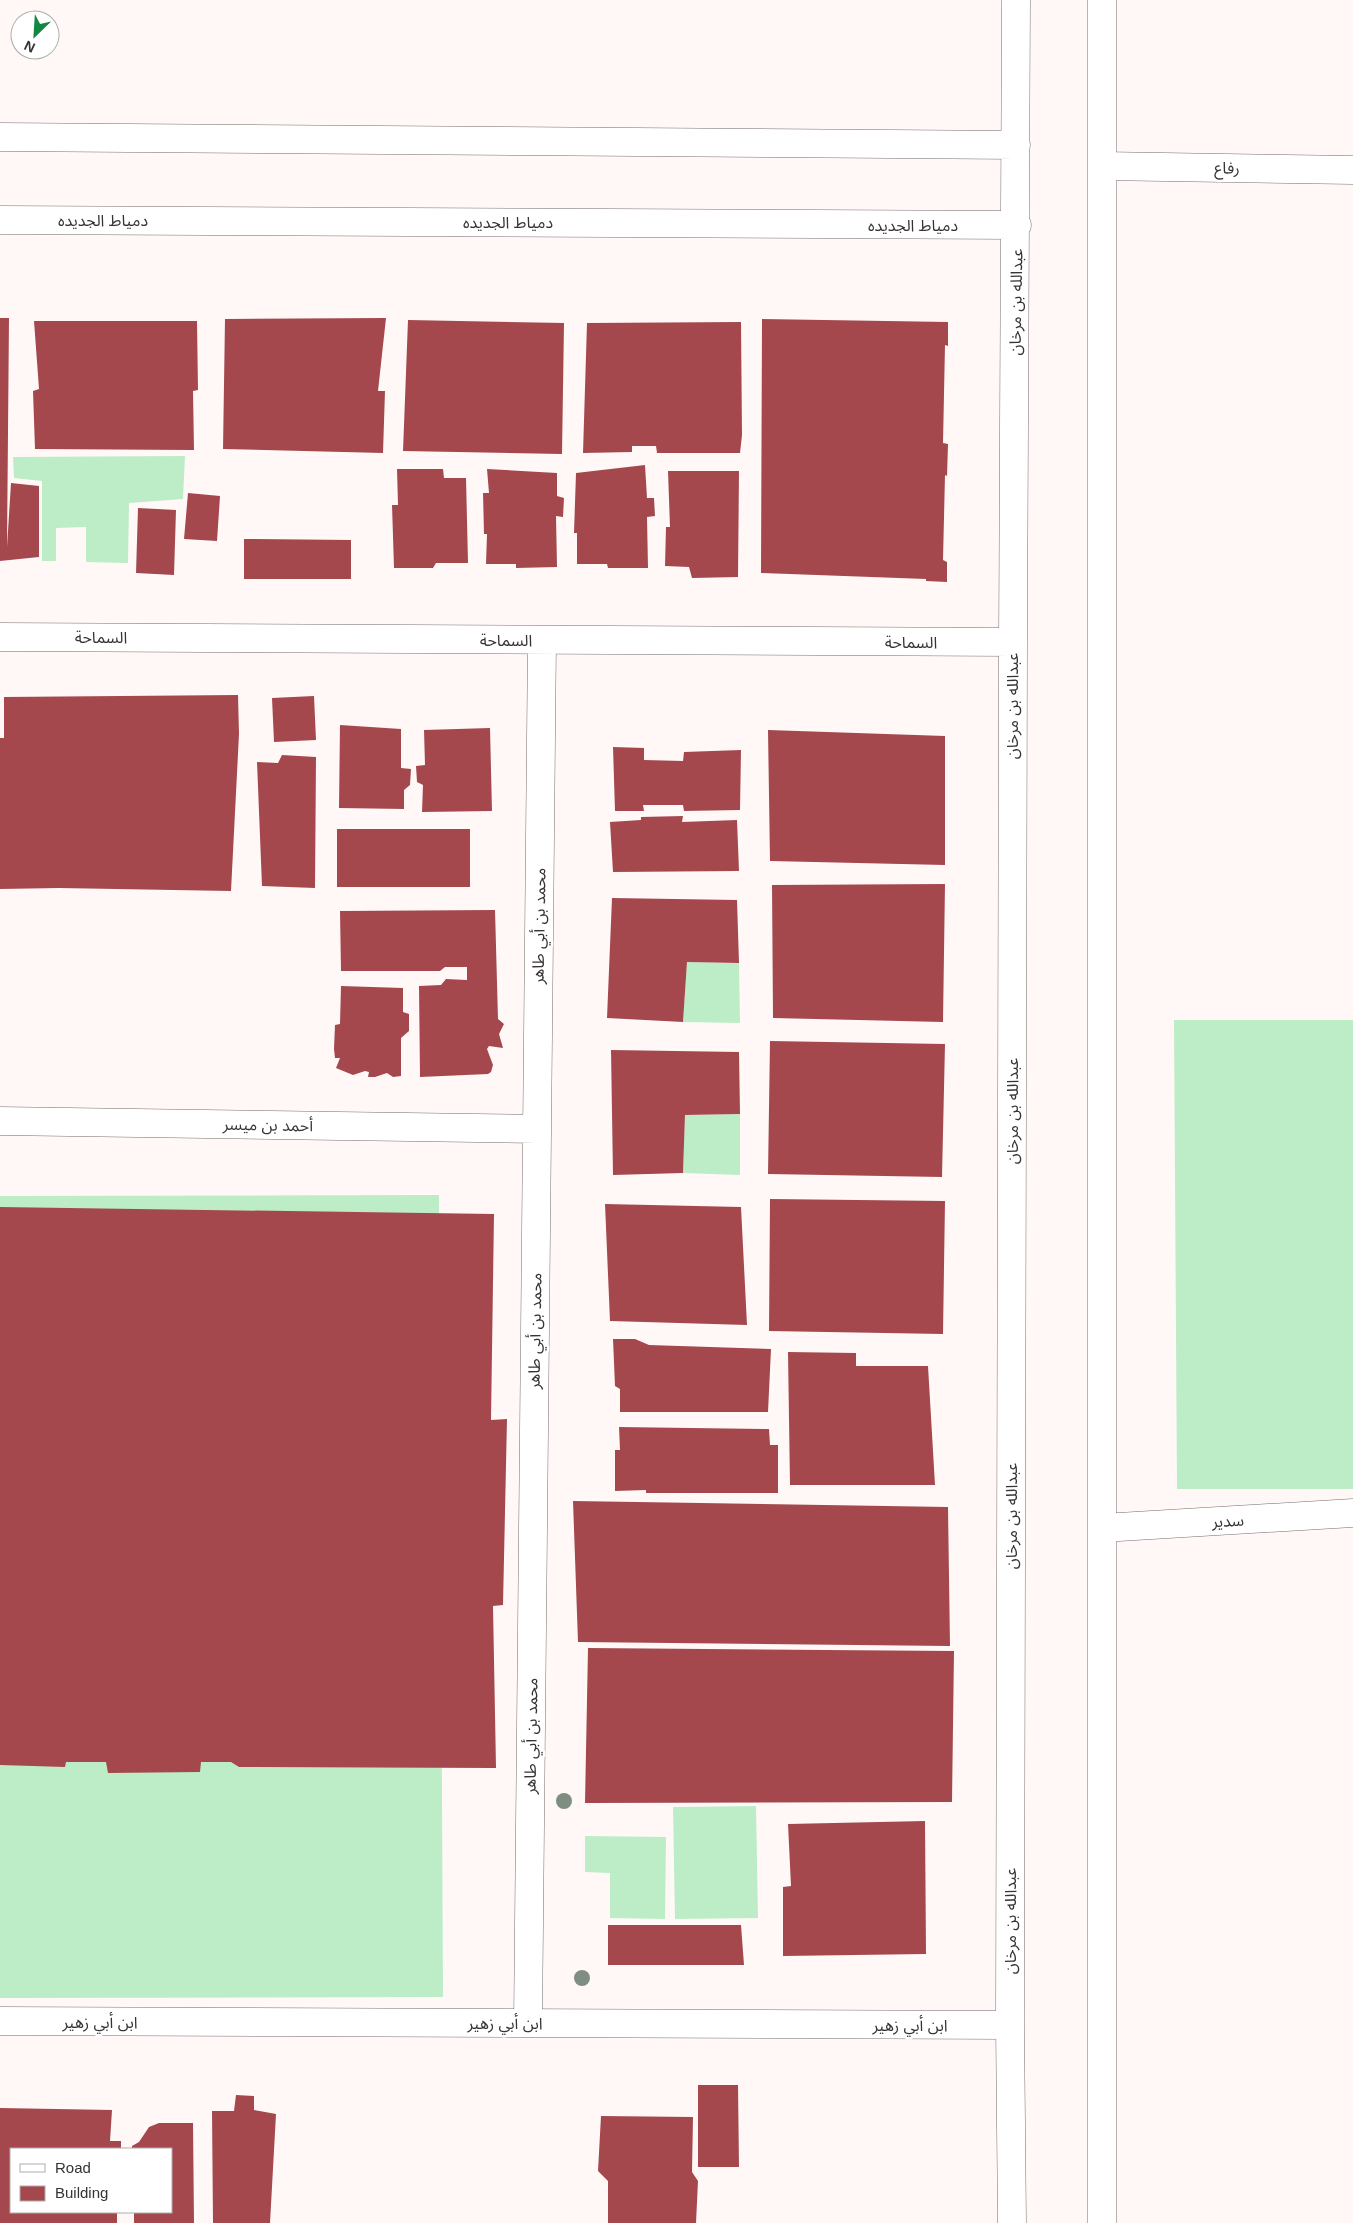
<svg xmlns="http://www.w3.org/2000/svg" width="1353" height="2223" viewBox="0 0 1353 2223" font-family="Arial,'Noto Sans Arabic',sans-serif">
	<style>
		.grass { fill: #bcedc6 }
		.building { fill: #a4484e }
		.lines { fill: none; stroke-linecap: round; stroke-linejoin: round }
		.minor-casing { stroke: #776f6f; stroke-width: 29 }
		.minor { stroke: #fff; stroke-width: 28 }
		.tree { fill: #7e8e80 }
		.labels { text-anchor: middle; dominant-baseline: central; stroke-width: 5; stroke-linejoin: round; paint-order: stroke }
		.street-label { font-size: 16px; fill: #373333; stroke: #fff }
	</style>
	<rect width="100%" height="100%" fill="#fff8f7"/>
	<path class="grass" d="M185 456 183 499 129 503 128 563 86 562V527L56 528V561H42V481L14 478 13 457Z
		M687 962 739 963 740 1023 683 1022Z
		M1174 1020H1353V1489H1177Z
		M740 1114V1175L683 1173 685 1115Z
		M439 1195 443 1997 0 1998V1196Z
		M756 1806 758 1918 675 1919 673 1807Z
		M585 1836 666 1837 665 1919 610 1918V1873L585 1872Z"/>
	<path class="building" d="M0 318H9L7 547 11 483 39 486V557L0 561Z
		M386 318 378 391H385L383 453 223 449 225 319Z
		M762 319 948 322V346L945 345 943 443 948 444 947 476 945 475 943 560 947 562V582L926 581V579L761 573Z
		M408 320 564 323 562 454 403 451Z
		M34 321H197L198 390 193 391 194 450 35 449 33 391 39 389Z
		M741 322 742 435 740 453H657L656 446H632V452L583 453 587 323Z
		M645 465 647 498H654L655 516 647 517 648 568H608L607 564H577V533H574L576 473Z
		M397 469H443L444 478H466L468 563H436L433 568H394L392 505H398Z
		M487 469 557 473V496L564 498 563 517 556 516 557 567 516 568V564H486L487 534H484L483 493H489Z
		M668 471H739L738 577 692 578 689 567 665 566 666 527H670Z
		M188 493 220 496 217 541 184 539Z
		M138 508 176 510 174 575 136 573Z
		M244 539 351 540V579H244Z
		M238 695 239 734 231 891 59 888 0 889V738H4V697Z
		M314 696 316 740 274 742 272 698Z
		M340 725 401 729V768L411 769 410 785 404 790V809L339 808Z
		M490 728 492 811 422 812 423 785 417 782 416 766 425 765 424 730Z
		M768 730 945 736V865L770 861Z
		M613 747 644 748V760L683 761 684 752 741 750 740 810 684 811 683 805H643L644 811H615Z
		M282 755 316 757 315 888 262 886 257 762 278 763Z
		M683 816 682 822 737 820 739 871 613 872 610 822 641 820V817Z
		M337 829H470V887H337Z
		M945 884 943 1022 773 1018 772 885Z
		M612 898 737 900 739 963 687 962 683 1022 607 1018Z
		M495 910 498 1019 504 1024 499 1034 503 1048 489 1046 487 1049 493 1065 491 1072 488 1074 420 1077 419 986 441 985 446 979 467 980V967H445L440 971H341L340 911Z
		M341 986 403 988V1012L409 1014V1031L401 1038V1076L393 1077 387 1073 375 1077H368L369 1072 365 1071 353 1075 336 1068 340 1058H335L334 1049 335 1025 340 1024Z
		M770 1041 945 1044 942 1177 768 1174Z
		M611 1050 739 1052 740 1114 685 1115 683 1173 613 1175Z
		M770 1199 945 1201 943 1334 769 1331Z
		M605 1204 741 1207 747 1325 610 1321Z
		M0 1207 494 1214 491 1420 507 1419 503 1605 493 1606 496 1768 239 1767 231 1762H201L200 1772 108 1773 106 1762H66L65 1767 0 1765Z
		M613 1339H635L649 1345 771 1349 768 1412H620V1389L615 1386Z
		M788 1352 856 1353V1366H928L935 1485H790Z
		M619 1427 769 1429 770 1445H778V1493H646V1490L615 1491V1450H620Z
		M573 1501 948 1507 950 1646 578 1642Z
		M588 1648 954 1651 952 1802 585 1803Z
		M925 1821 926 1954 783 1956V1887L791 1886 788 1824Z
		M608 1925H741L744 1965H608Z
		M698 2085H738L739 2167H698Z
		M236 2095 254 2096V2110L276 2114 270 2223H213L212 2111H234Z
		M0 2108 112 2110 110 2141H121V2149H11V2212H117V2223H0Z
		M601 2116 693 2117 692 2172 698 2181 696 2223H608V2181L598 2171Z
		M159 2123H193L194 2223H134V2212H171V2149H132V2146L139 2142 149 2127Z"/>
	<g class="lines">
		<g class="minor-casing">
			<path id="minor" d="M0 137 1016 145
				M1102 166 1353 170
				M0 220 1017 225
				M0 637 1013 642
				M0 1121 537 1129
				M1102 1528 1353 1513
				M0 2021 1010 2025
				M528 2023 542 640
				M1012 2223 1010 2025 1013 642 1016 0
				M1102 2223V0"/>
		</g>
		<use href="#minor" class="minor"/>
	</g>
	<g class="tree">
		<circle cx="564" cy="1801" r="8"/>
		<circle cx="582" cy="1978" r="8"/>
	</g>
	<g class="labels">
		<g class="street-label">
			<text transform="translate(1227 168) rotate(1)">رفاع</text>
			<text x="103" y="220">دمياط الجديده</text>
			<text x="508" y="222">دمياط الجديده</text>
			<text x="913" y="225">دمياط الجديده</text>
			<text transform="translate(1016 302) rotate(-89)">عبدالله بن مرخان</text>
			<text x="101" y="637">السماحة</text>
			<text x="506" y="640">السماحة</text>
			<text x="911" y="642">السماحة</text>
			<text transform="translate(1012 706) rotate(-90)">عبدالله بن مرخان</text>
			<text transform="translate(539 926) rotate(-89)">محمد بن أبي طاهر</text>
			<text transform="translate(1012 1111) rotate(-90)">عبدالله بن مرخان</text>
			<text transform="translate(268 1125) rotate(1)">أحمد بن ميسر</text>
			<text transform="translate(535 1331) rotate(-89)">محمد بن أبي طاهر</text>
			<text transform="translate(1011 1516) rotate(-90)">عبدالله بن مرخان</text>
			<text transform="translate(1228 1521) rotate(-3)">سدير</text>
			<text transform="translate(531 1736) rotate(-89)">محمد بن أبي طاهر</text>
			<text transform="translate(1010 1921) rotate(-90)">عبدالله بن مرخان</text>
			<text x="100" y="2022">ابن أبي زهير</text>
			<text x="505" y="2023">ابن أبي زهير</text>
			<text x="910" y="2025">ابن أبي زهير</text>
		</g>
	</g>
	<rect x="10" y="2148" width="162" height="65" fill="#ffffff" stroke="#afadad"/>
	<rect x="20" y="2164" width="25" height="8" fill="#ffffff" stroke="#afadad"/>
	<text x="55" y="2173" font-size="15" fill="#373333">Road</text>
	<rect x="20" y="2186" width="25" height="15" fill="#a4484e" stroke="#afadad"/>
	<text x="55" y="2198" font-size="15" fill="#373333">Building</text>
	<g transform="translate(35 35) rotate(205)"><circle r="24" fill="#ffffff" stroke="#afadad"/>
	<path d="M0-4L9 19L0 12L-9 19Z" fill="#118741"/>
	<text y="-8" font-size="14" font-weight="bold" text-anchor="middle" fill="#373333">N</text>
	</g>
</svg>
